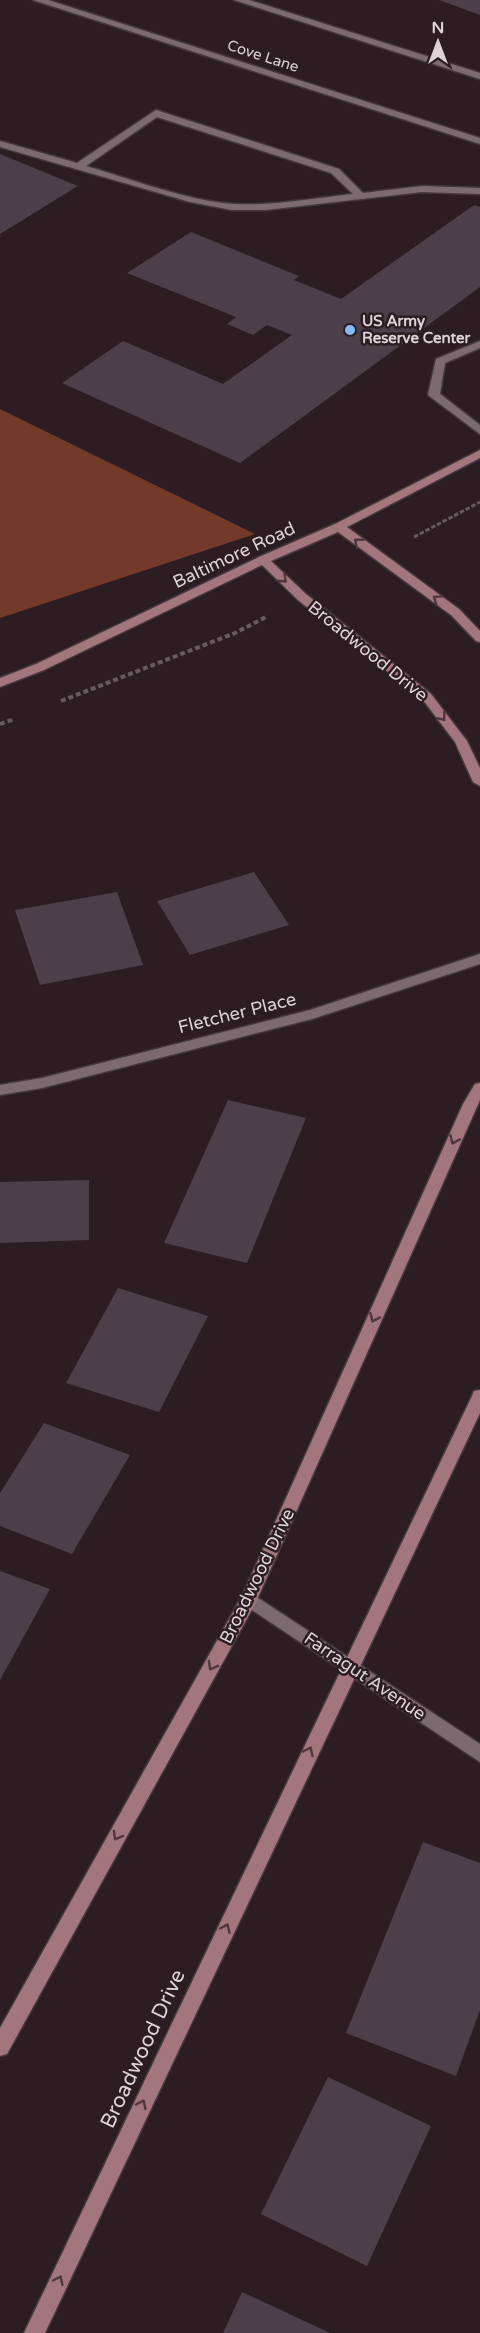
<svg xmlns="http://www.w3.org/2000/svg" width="480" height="2333" viewBox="0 0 480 2333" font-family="'Varela Round',sans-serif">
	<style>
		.forest { fill: #733929 }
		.building { fill: #4c3f49 }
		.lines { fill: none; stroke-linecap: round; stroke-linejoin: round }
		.lane-casing { stroke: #44383c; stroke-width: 3 }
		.street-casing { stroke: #44383c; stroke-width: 3 }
		.secondary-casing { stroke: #44383c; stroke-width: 3 }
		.path-far1 { stroke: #675a5f; stroke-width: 3; stroke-dasharray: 4.5 2; stroke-linecap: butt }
		.path { stroke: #675a5f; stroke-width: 4; stroke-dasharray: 5 3; stroke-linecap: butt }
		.lane { fill: #7d6a70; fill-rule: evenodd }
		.street { fill: #7d6a70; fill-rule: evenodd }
		.secondary { fill: #a3757c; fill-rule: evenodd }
		.oneway { stroke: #50373e }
		.poi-dot { fill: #84bcfb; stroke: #2c1d23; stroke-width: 2 }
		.labels { text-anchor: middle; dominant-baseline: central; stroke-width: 5; stroke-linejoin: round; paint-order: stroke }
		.far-street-label { font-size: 15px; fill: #ddd3d6; stroke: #2c1d23 }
		.far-poi-label { font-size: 15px; font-weight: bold; fill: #ddd3d6; stroke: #2c1d23; text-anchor: start }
		.street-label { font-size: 18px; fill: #ddd3d6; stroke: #2c1d23 }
		.near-street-label { font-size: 21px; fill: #ddd3d6; stroke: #2c1d23 }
	</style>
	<rect width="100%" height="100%" fill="#2c1d23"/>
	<path class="forest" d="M0 409 255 534 0 618Z"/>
	<path class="building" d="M439 0H480V15Z
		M0 154 78 186 0 234Z
		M474 205 480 207V287L240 463 62 383 123 341 223 384 292 335 267 325 253 335 227 324 236 317 127 273 191 232 299 276 294 280 341 299Z
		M254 872 289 925 190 955 157 901Z
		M117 892 143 965 40 985 15 910Z
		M228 1100 306 1118 247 1263 164 1243Z
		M89 1180V1240L0 1243V1182Z
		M118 1288 208 1316 159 1412 66 1383Z
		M44 1423 130 1455 72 1554 0 1526V1493Z
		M0 1571 50 1589 0 1680Z
		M423 1842 480 1863V2010L456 2076 346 2033Z
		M328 2077 431 2126 367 2266 261 2214Z
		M242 2292 330 2333H223Z"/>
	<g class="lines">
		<g class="lane-casing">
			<path id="lane" d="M234 0H249L480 73V79Z
				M156 110 339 169 363 193 422 186 480 188V194L422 192 266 210H232L190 202 0 147V141L77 163ZM157 117 331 173 353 194C314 198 273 206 234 204 188 201 131 179 86 166Z
				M480 341V348L445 363 440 394 480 425V434L428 395 436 359Z"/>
		</g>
		<g class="street-casing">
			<path id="street" d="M33 0H48L480 138V144Z
				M480 954V964L312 1019 42 1088 0 1095V1085L42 1078 310 1010Z
				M249 1592 480 1744V1762L243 1604 240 1599 243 1594Z"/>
		</g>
		<g class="secondary-casing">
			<path id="secondary" d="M480 450V458L347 527 459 609 480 631V642L476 641 451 615 338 532 271 561 306 594 431 694 467 741 480 768V786L473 782 455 742 423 700 298 600 262 565 44 670 0 687V678L36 664 259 557 335 524Z
				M480 1083V1100L255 1604 7 2054 0 2056V2028L242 1596 463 1104 475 1084Z
				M480 1390V1413L45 2333H24L472 1396 474 1391Z"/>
		</g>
		<path class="path-far1" d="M414 537 480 502"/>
		<path class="path" d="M61 701 235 633 268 616
			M0 724 15 719"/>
		<use href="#lane" class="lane"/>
		<use href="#street" class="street"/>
		<use href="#secondary" class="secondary"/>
	</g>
	<defs><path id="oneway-chevron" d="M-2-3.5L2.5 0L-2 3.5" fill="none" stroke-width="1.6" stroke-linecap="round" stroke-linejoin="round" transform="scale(1.5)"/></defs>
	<g class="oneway">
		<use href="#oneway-chevron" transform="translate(358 542) rotate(-142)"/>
		<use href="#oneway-chevron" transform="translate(283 579) rotate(43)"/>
		<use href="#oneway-chevron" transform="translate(437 599) rotate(-145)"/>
		<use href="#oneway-chevron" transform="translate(442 717) rotate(52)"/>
		<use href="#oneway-chevron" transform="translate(454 1140) rotate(114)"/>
		<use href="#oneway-chevron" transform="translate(374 1318) rotate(114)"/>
		<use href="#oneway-chevron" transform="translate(212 1666) rotate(119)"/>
		<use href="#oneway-chevron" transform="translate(309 1751) rotate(-65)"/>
		<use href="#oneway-chevron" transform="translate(117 1836) rotate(119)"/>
		<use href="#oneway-chevron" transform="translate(226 1928) rotate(-65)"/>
		<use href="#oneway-chevron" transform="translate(142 2104) rotate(-65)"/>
		<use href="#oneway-chevron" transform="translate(59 2280) rotate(-65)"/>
	</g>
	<circle class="poi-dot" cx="350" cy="330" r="6"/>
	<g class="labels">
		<g class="far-street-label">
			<text transform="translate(263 56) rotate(18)">Cove Lane</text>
		</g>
		<g class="far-poi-label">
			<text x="362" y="321">US Army<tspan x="362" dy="17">Reserve Center</tspan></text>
		</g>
		<g class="street-label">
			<text transform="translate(234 555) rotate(-25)">Baltimore Road</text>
			<text transform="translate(368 651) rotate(39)">Broadwood Drive</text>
			<text transform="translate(237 1013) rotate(-14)">Fletcher Place</text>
			<text transform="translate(257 1576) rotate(-64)">Broadwood Drive</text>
			<text transform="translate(365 1676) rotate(34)">Farragut Avenue</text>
		</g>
		<g class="near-street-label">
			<text transform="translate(143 2049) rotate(-65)">Broadwood Drive</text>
		</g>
	</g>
	<g transform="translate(438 42)" stroke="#2c1d23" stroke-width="4.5" paint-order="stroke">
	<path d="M0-4.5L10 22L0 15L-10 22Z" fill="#ddd3d6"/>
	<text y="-9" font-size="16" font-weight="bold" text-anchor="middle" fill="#ddd3d6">N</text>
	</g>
</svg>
